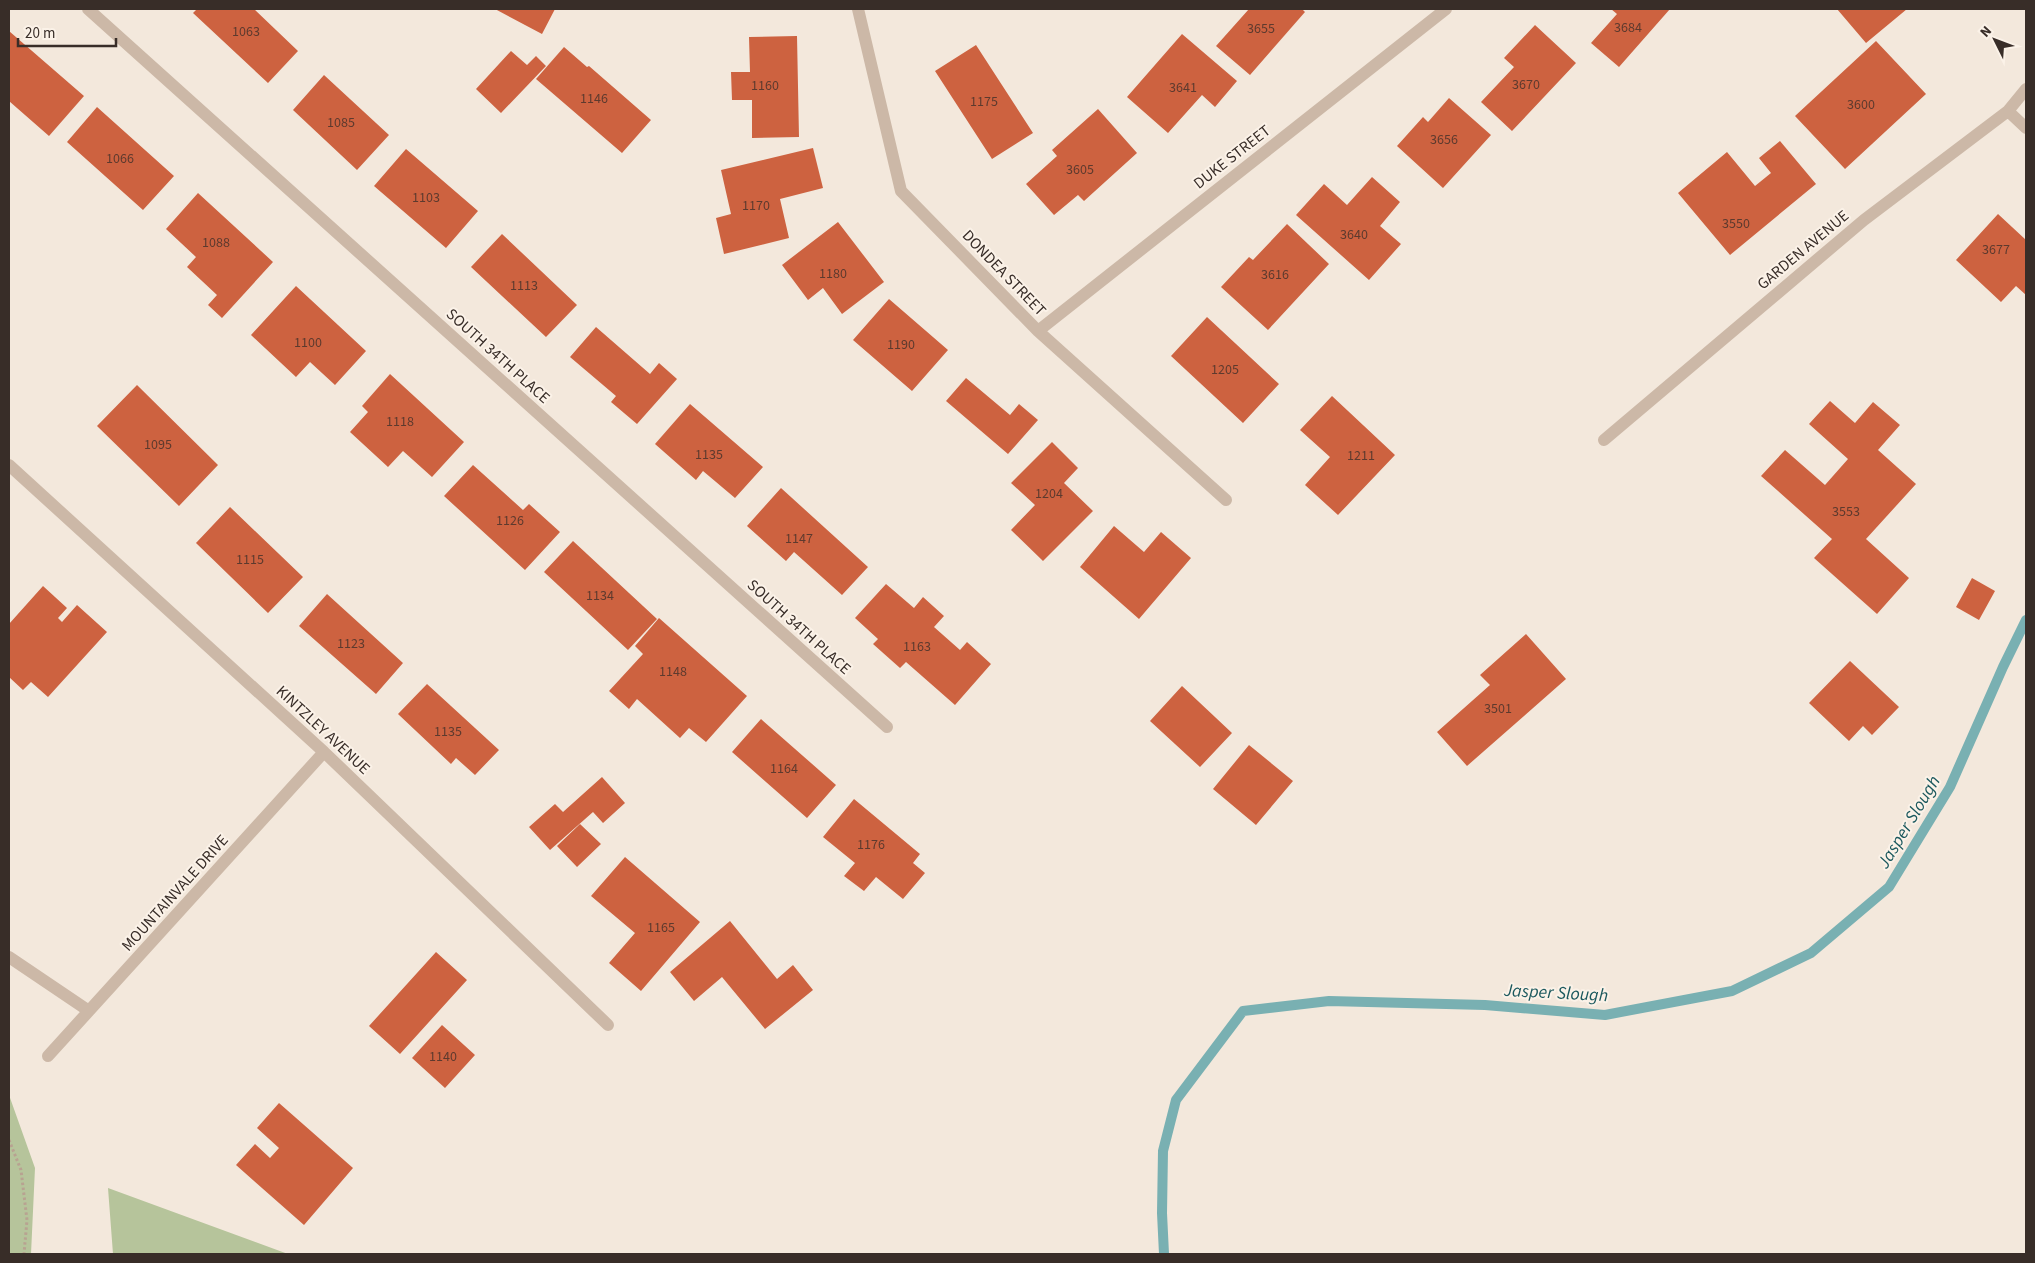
<svg xmlns="http://www.w3.org/2000/svg" width="2035" height="1263" viewBox="0 0 2035 1263" font-family="'Source Sans 3',sans-serif">
	<style>
		.green { fill: #b6c49b }
		.lines { fill: none; stroke-linecap: round; stroke-linejoin: round }
		.stream { stroke: #79b0b2; stroke-width: 10 }
		.building { fill: #cd6240 }
		.path { stroke: #b8a291; stroke-width: 3; stroke-dasharray: 2.5 2.5; stroke-linecap: butt }
		.minor { stroke: #ccb8a7; stroke-width: 12 }
		.labels { text-anchor: middle; dominant-baseline: central; stroke-width: 4; stroke-linejoin: round; paint-order: stroke }
		.number-label { font-size: 14px; fill: #5d3a2e }
		.street-label { font-size: 16px; fill: #382d28; stroke: #fbf2e8 }
		.water-label { font-size: 18px; font-style: italic; fill: #1b585d; stroke: #fbf2e8 }
	</style>
	<rect width="100%" height="100%" fill="#f3e8dc"/>
	<path class="green" d="M9 1095 35 1168 31 1254H9Z
		M108 1188 288 1254H113Z"/>
	<g class="lines">
		<path class="stream" d="M1164 1254 1162 1213 1163 1151 1176 1100 1243 1011 1329 1001 1485 1005 1605 1015 1732 991 1811 953 1889 887 1950 787 2003 667 2026 620"/>
	</g>
	<path class="building" d="M197 9H254L298 51 268 83 193 13Z
		M495 9H555L542 34Z
		M1249 9H1302L1305 12 1250 75 1216 46Z
		M1611 9H1670L1619 67 1591 43 1617 14Z
		M1837 9H1907L1866 43Z
		M1535 25 1576 63 1512 131 1481 102 1514 67 1504 58Z
		M9 31 84 96 49 136 9 101Z
		M1182 34 1237 81 1215 107 1202 95 1168 133 1127 97Z
		M797 36 799 137 752 138V100H732L731 72H750L749 37Z
		M1876 41 1926 94 1845 169 1795 116Z
		M976 45 1033 133 992 159 935 71Z
		M564 47 587 67 589 66 651 120 622 153 536 79Z
		M511 51 527 65 536 56 546 66 501 113 476 89Z
		M324 75 389 135 357 170 293 110Z
		M1449 98 1491 135 1443 188 1397 146 1423 117 1428 122Z
		M97 107 174 176 143 210 67 142Z
		M1098 109 1137 153 1084 201 1078 195 1054 215 1026 184 1057 156 1052 150Z
		M1780 141 1816 184 1730 255 1678 193 1727 152 1755 186 1771 173 1759 158Z
		M813 148 823 188 780 199 789 238 724 254 716 218 731 214 721 170Z
		M406 149 478 211 446 248 374 186Z
		M1372 177 1400 202 1380 226 1401 244 1369 280 1296 215 1324 184 1347 205Z
		M198 193 273 262 222 318 208 305 217 295 187 267 196 257 166 229Z
		M1998 214 2026 240V295L2016 286 2001 302 1956 260Z
		M838 222 884 282 842 314 823 288 808 300 782 265Z
		M1287 224 1329 264 1268 330 1221 287 1249 257 1253 260Z
		M502 234 577 305 546 337 471 267Z
		M296 286 366 351 335 385 310 362 296 377 251 335Z
		M889 299 948 350 912 391 853 340Z
		M1207 317 1279 384 1243 423 1171 356Z
		M596 327 650 374 659 363 677 379 637 424 611 402 616 396 570 357Z
		M390 374 464 442 432 477 403 451 388 467 350 432 368 412 362 406Z
		M966 378 1010 415 1019 404 1038 420 1008 454 946 401Z
		M137 385 218 465 179 506 97 426Z
		M1332 396 1395 455 1338 515 1305 485 1330 457 1300 430Z
		M1830 401 1855 423 1873 402 1900 425 1878 450 1916 484 1866 539 1909 578 1877 614 1814 558 1832 539 1761 476 1785 450 1825 485 1848 459 1809 424Z
		M690 404 763 467 735 498 703 471 696 480 655 444Z
		M1052 442 1078 468 1064 483 1093 511 1043 561 1011 530 1035 505 1011 483Z
		M473 465 523 510 529 504 560 532 525 570 444 496Z
		M781 488 868 567 842 595 794 552 786 561 747 526Z
		M230 507 303 577 268 613 196 543Z
		M1114 526 1144 552 1161 532 1191 558 1139 619 1080 567Z
		M573 541 657 619 628 650 544 572Z
		M1972 578 1995 591 1979 620 1956 607Z
		M886 584 914 608 923 597 944 616 934 627 960 650 967 642 991 664 955 705 906 662 900 668 873 644 878 639 855 618Z
		M43 586 67 608 58 618 62 622 77 605 107 632 48 697 31 682 23 690 9 677V624Z
		M327 594 403 663 376 694 299 626Z
		M659 618 747 696 706 742 689 728 680 738 637 699 629 709 609 691 643 654 635 646Z
		M1526 634 1566 679 1467 766 1437 732 1490 685 1480 675Z
		M1850 661 1899 707 1872 735 1863 726 1849 741 1809 703Z
		M427 684 499 750 475 775 456 758 451 764 398 714Z
		M1182 686 1232 733 1200 767 1150 721Z
		M761 719 836 785 807 818 732 752Z
		M1249 745 1293 781 1256 825 1213 789Z
		M602 777 625 803 603 823 593 812 550 850 529 827 555 804 563 812Z
		M854 799 920 854 913 863 925 873 903 899 876 877 864 891 844 876 855 863 823 837Z
		M580 824 601 844 577 867 557 846Z
		M625 857 700 922 641 991 609 963 635 933 591 896Z
		M730 921 777 979 793 965 813 990 765 1029 722 977 694 1001 670 972Z
		M436 952 467 980 400 1054 369 1026Z
		M442 1025 475 1055 445 1088 412 1058Z
		M279 1103 353 1168 304 1225 236 1165 255 1144 270 1158 279 1148 257 1128Z"/>
	<g class="lines">
		<path class="path" d="M9 1140 21 1170 27 1220 24 1254"/>
		<path class="minor" d="M88 9 887 727
			M858 9 901 191 1038 331 1226 500
			M2008 111 2026 128
			M1038 331 1446 9
			M1604 440 1864 220 2008 111 2026 89
			M9 465 324 752 608 1025
			M9 957 89 1011
			M48 1056 324 752"/>
	</g>
	<g class="labels">
		<g class="number-label">
			<text x="1628" y="28">3684</text>
			<text x="1261" y="29">3655</text>
			<text x="246" y="32">1063</text>
			<text x="1526" y="85">3670</text>
			<text x="765" y="86">1160</text>
			<text x="1183" y="88">3641</text>
			<text x="594" y="99">1146</text>
			<text x="984" y="102">1175</text>
			<text x="1861" y="105">3600</text>
			<text x="341" y="123">1085</text>
			<text x="1444" y="140">3656</text>
			<text x="120" y="159">1066</text>
			<text x="1080" y="170">3605</text>
			<text x="426" y="198">1103</text>
			<text x="756" y="206">1170</text>
			<text x="1736" y="224">3550</text>
			<text x="1354" y="235">3640</text>
			<text x="216" y="243">1088</text>
			<text x="1996" y="250">3677</text>
			<text x="833" y="274">1180</text>
			<text x="1275" y="275">3616</text>
			<text x="524" y="286">1113</text>
			<text x="308" y="343">1100</text>
			<text x="901" y="345">1190</text>
			<text x="1225" y="370">1205</text>
			<text x="400" y="422">1118</text>
			<text x="158" y="445">1095</text>
			<text x="709" y="455">1135</text>
			<text x="1361" y="456">1211</text>
			<text x="1049" y="494">1204</text>
			<text x="1846" y="512">3553</text>
			<text x="510" y="521">1126</text>
			<text x="799" y="539">1147</text>
			<text x="250" y="560">1115</text>
			<text x="600" y="596">1134</text>
			<text x="351" y="644">1123</text>
			<text x="917" y="647">1163</text>
			<text x="673" y="672">1148</text>
			<text x="1498" y="709">3501</text>
			<text x="448" y="732">1135</text>
			<text x="784" y="769">1164</text>
			<text x="871" y="845">1176</text>
			<text x="661" y="928">1165</text>
			<text x="443" y="1057">1140</text>
		</g>
		<g class="street-label">
			<text transform="translate(1232 157) rotate(-38)">DUKE STREET</text>
			<text transform="translate(1803 250) rotate(-40)">GARDEN AVENUE</text>
			<text transform="translate(1004 273) rotate(46)">DONDEA STREET</text>
			<text transform="translate(498 356) rotate(42)">SOUTH 34TH PLACE</text>
			<text transform="translate(799 627) rotate(42)">SOUTH 34TH PLACE</text>
			<text transform="translate(323 730) rotate(43)">KINTZLEY AVENUE</text>
			<text transform="translate(175 893) rotate(-48)">MOUNTAINVALE DRIVE</text>
		</g>
		<g class="water-label">
			<text transform="translate(1909 822) rotate(-59)">Jasper Slough</text>
			<text transform="translate(1556 993) rotate(3)">Jasper Slough</text>
		</g>
	</g>
	<rect width="2035" height="1263" fill="none" stroke="#382d28" stroke-width="20"/>
	<g transform="translate(1995 40) rotate(312)" stroke="#fbf2e8" stroke-width="4" paint-order="stroke">
	<path d="M0-4L9 19L0 12L-9 19Z" fill="#382d28"/>
	<text y="-8" font-size="14" font-weight="bold" text-anchor="middle" fill="#382d28">N</text>
	</g>
	<path d="M18 38v8h98v-8" fill="none" stroke="#382d28" stroke-width="2.5"/>
	<text x="25" y="38" font-size="15" fill="#382d28" stroke="#fbf2e8" stroke-width="4" paint-order="stroke">20 m</text>
</svg>
